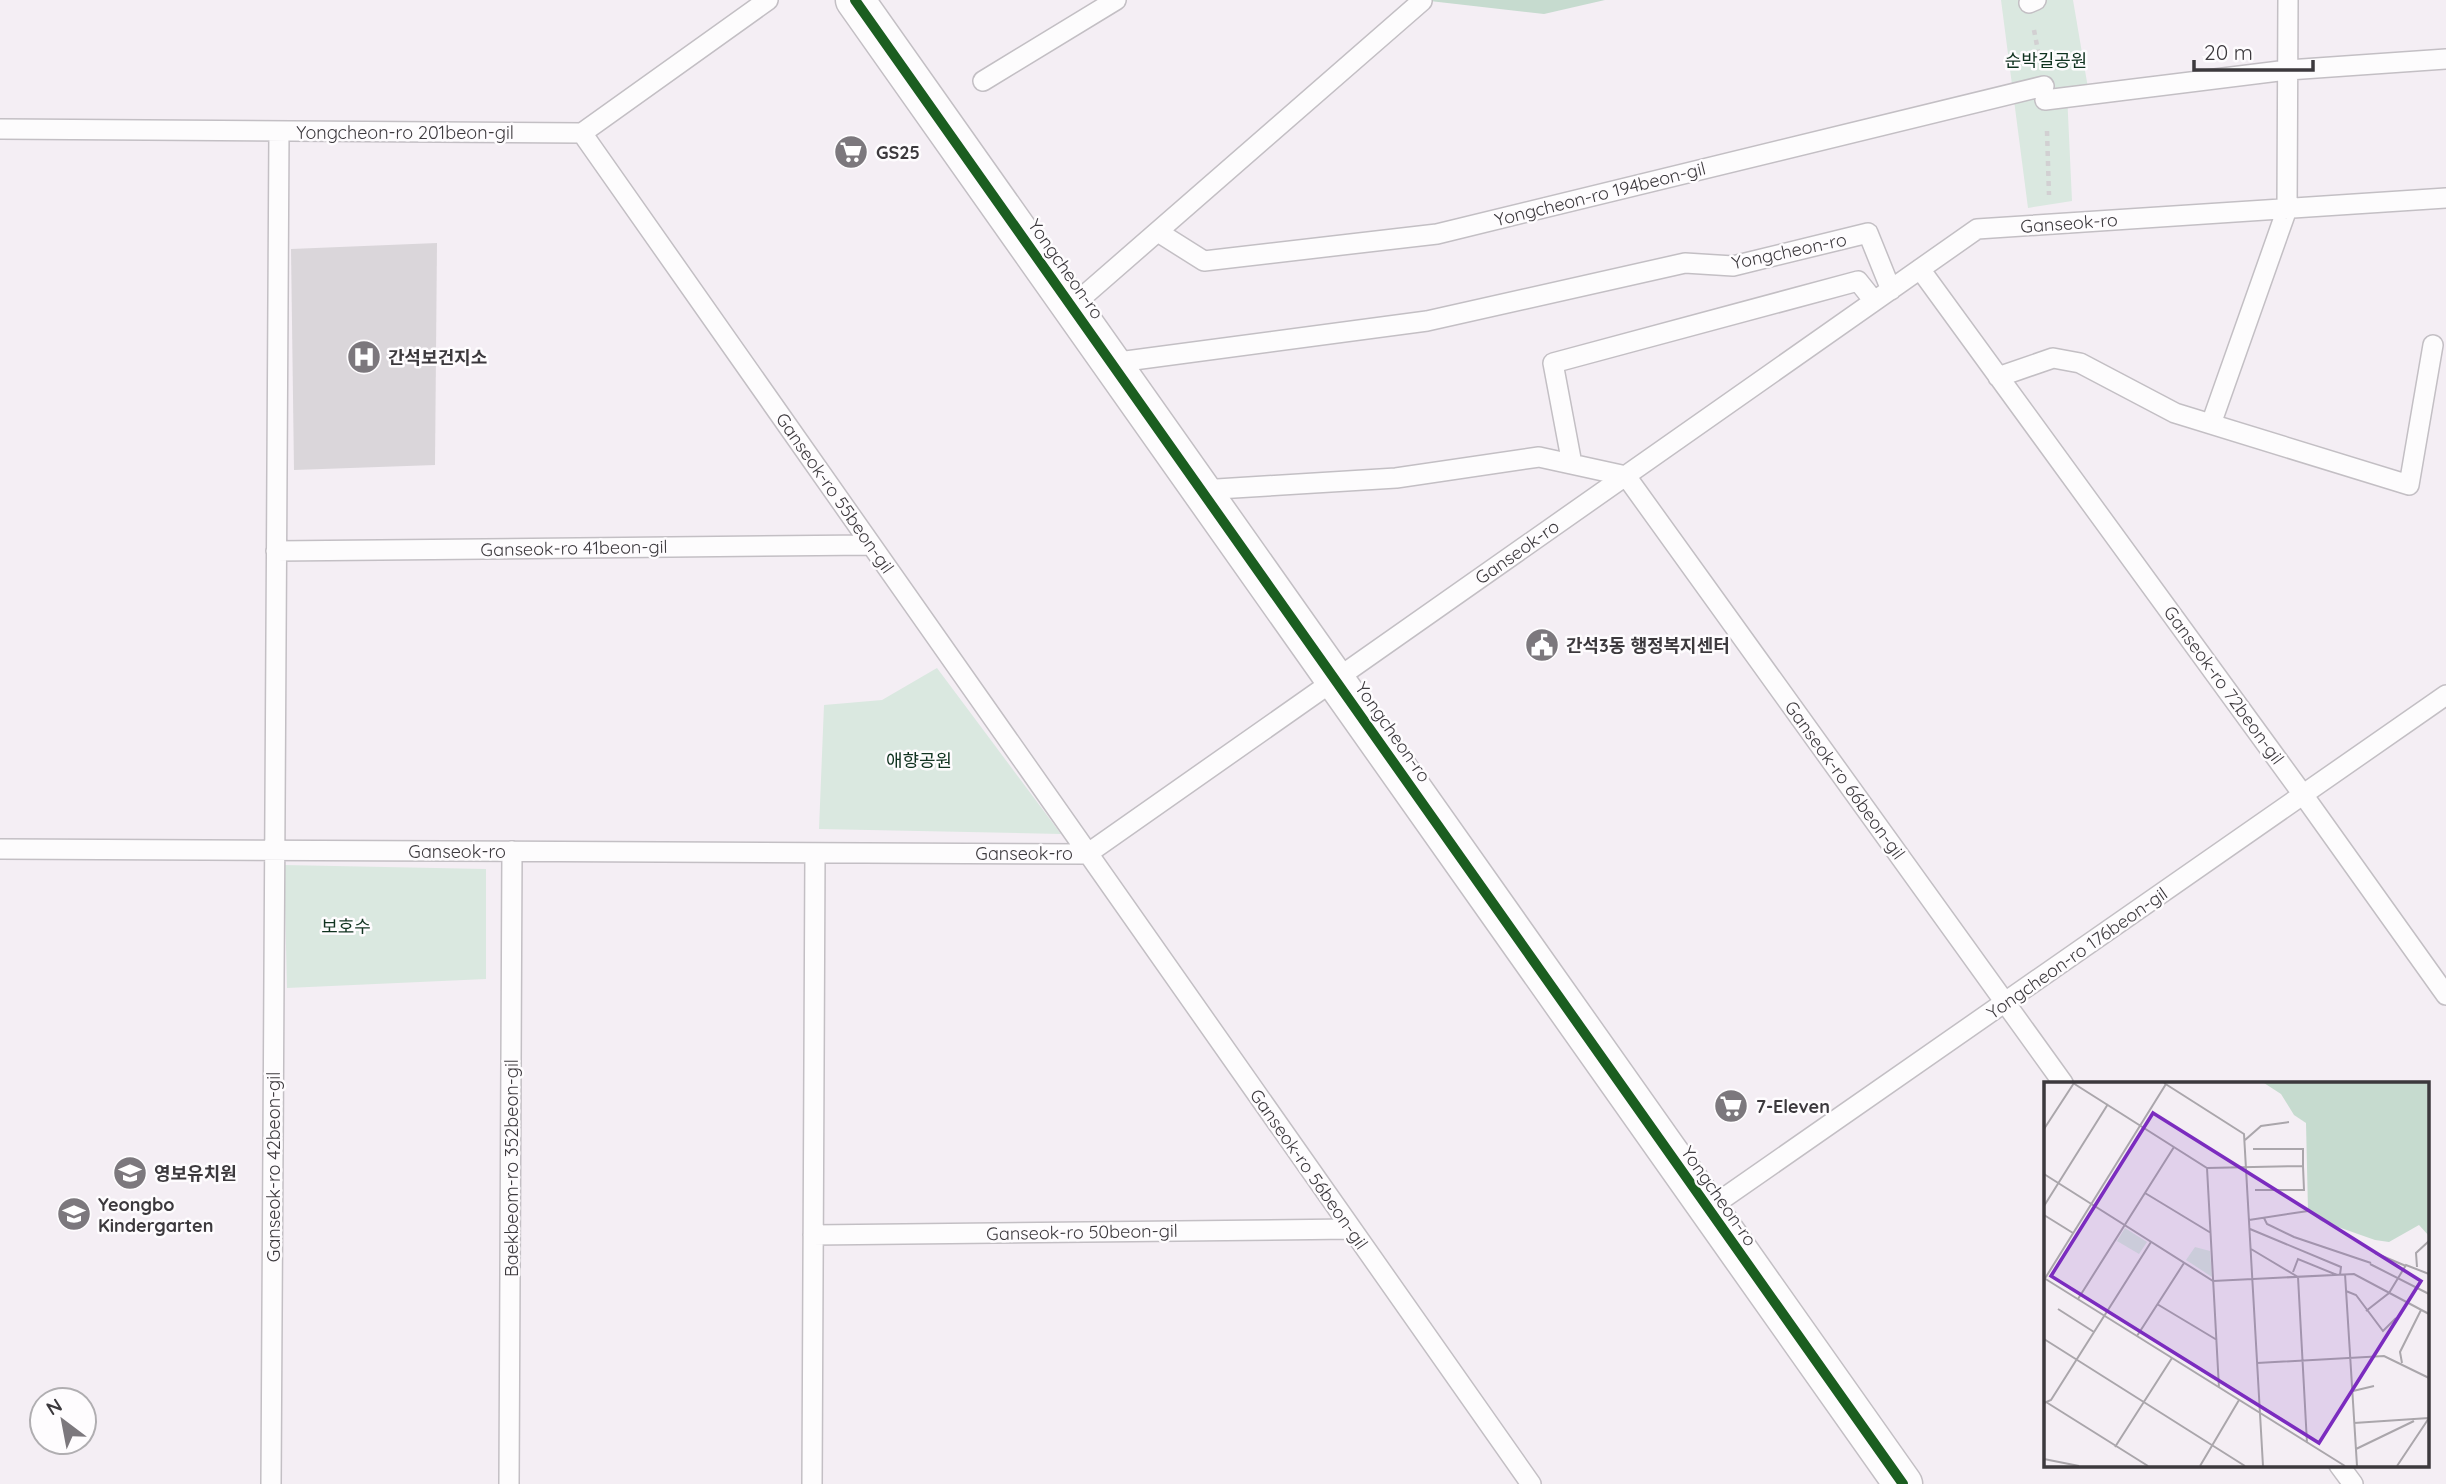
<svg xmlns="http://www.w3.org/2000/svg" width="2446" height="1484" viewBox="0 0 2446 1484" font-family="Quicksand,'Noto Sans KR',sans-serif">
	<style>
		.green { fill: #dae8e0 }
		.forest { fill: #c6dbcf }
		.building { fill: #dad6da }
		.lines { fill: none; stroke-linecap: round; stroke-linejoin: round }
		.lane-casing { stroke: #c3bfc4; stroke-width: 22 }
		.secondary-casing { stroke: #c3bfc4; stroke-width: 41 }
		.path { stroke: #d2d0d2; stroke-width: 4.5; stroke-dasharray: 5 5; stroke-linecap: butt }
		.lane { stroke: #fdfcfd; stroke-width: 19 }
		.secondary { stroke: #fdfcfd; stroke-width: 38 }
		.cycleway-casing { stroke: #fefcfe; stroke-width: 15 }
		.cycleway { stroke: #1b5e20; stroke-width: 10 }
		.labels { text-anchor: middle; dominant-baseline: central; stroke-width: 5; stroke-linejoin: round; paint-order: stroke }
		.park-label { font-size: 18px; fill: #0f321f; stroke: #fefcfe }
		.street-label { font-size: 18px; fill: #3c393d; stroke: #fefcfe }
		.poi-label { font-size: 18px; font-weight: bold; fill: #3c393d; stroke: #fefcfe; text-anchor: start }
		.inset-road { fill: none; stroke: #aaa6ab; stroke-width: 2 }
		.view { fill: #7b2cbf; fill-opacity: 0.15; stroke: #7b2cbf; stroke-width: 3.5 }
		.inset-edge { fill: none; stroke: #3c393d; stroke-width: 3.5 }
	</style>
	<rect width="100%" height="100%" fill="#f4eef4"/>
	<path class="green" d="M2001 0H2073L2088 88 2067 93 2072 201 2028 208Z
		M937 668 1061 834 819 829 824 705 882 700Z
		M284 865 486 869V979L287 988Z"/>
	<path class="forest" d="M1421 0H1605L1544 14Z"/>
	<path class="building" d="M437 243 435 465 294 470 291 249Z"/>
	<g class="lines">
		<g class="lane-casing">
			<path id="lane" d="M2029 3 2036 0
				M983 81 1116 0
				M2045 100 2288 70 2446 59
				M0 129 582 133 768 0
				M582 133 1531 1484
				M1158 232 1204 261 1437 234 2044 86
				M1920 269 2304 796 2446 995
				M1071 307 1422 1
				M1111 363 1427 321 1685 263 1733 266 1868 233 1891 290
				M1998 377 2053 358 2080 363 2175 413 2409 485 2433 345
				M2211 424 2287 209 2288 0
				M1572 464 1553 363 1858 281 1874 301
				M1201 490 1396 478 1539 457 1626 476 2063 1083
				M276 551 871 545
				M0 849 1087 854 1977 229 2446 198
				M1708 1209 2446 695
				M813 1235 1351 1229
				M2339 1465 2353 1484
				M271 1484 279 131
				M509 1484 512 851
				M812 1484 815 853"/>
		</g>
		<g class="secondary-casing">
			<path id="secondary" d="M855 0 1903 1484"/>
		</g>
		<path class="path" d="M2034 30 2039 56
			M2047 131 2049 195"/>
		<use href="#lane" class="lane"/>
		<use href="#secondary" class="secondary"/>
		<g class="cycleway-casing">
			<path id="cycleway" d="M855 0 1903 1484"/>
		</g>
		<use href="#cycleway" class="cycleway"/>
	</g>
	<defs>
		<g id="supermarket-disc" transform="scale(1.75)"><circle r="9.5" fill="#7c787d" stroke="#fefcfe"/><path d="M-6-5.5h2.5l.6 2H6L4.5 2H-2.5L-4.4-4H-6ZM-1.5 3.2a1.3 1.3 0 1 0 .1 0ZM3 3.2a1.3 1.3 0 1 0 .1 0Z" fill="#fff"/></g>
		<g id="hospital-disc" transform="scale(1.75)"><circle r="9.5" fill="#7c787d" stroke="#fefcfe"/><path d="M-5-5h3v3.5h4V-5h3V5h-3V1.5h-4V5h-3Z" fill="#fff"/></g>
		<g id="civic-disc" transform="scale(1.75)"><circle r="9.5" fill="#7c787d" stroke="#fefcfe"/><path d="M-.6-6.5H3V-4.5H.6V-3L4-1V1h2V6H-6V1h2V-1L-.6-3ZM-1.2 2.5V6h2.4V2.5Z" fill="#fff"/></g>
		<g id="school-disc" transform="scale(1.75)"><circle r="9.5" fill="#7c787d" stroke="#fefcfe"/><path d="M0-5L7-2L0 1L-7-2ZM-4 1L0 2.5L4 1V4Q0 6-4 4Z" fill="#fff"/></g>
	</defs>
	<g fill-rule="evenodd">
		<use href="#supermarket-disc" x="851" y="152"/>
		<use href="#hospital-disc" x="364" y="357"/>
		<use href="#civic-disc" x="1542" y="645"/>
		<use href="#supermarket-disc" x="1731" y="1106"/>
		<use href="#school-disc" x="130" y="1173"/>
		<use href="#school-disc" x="74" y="1214"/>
	</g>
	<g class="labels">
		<g class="park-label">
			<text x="2046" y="60">순박길공원</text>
			<text x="919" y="760">애향공원</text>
			<text x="346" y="926">보호수</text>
		</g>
		<g class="street-label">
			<text x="405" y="132">Yongcheon-ro 201beon-gil</text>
			<text transform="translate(1600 194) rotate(-14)">Yongcheon-ro 194beon-gil</text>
			<text transform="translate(2069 223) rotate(-4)">Ganseok-ro</text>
			<text transform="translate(1789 251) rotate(-12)">Yongcheon-ro</text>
			<text transform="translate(1066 269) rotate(55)">Yongcheon-ro</text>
			<text transform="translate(835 493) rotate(55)">Ganseok-ro 55beon-gil</text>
			<text transform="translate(574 548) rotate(-1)">Ganseok-ro 41beon-gil</text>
			<text transform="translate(1517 552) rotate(-35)">Ganseok-ro</text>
			<text transform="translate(2224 685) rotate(54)">Ganseok-ro 72beon-gil</text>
			<text transform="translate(1393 732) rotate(55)">Yongcheon-ro</text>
			<text transform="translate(1845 780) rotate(54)">Ganseok-ro 66beon-gil</text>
			<text x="457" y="851">Ganseok-ro</text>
			<text x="1024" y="853">Ganseok-ro</text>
			<text transform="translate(2077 953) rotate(-35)">Yongcheon-ro 176beon-gil</text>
			<text transform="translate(273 1167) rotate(-90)">Ganseok-ro 42beon-gil</text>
			<text transform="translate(511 1168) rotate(-90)">Baekbeom-ro 352beon-gil</text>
			<text transform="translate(1309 1169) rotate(55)">Ganseok-ro 56beon-gil</text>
			<text transform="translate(1719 1196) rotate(55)">Yongcheon-ro</text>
			<text transform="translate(1082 1232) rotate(-1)">Ganseok-ro 50beon-gil</text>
		</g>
		<g class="poi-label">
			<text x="876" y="152">GS25</text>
			<text x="388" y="357">간석보건지소</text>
			<text x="1566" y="645">간석3동 행정복지센터</text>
			<text x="1756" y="1106">7-Eleven</text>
			<text x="154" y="1173">영보유치원</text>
			<text x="98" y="1204">Yeongbo<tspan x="98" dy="21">Kindergarten</tspan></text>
		</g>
	</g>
	<g transform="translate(2044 1082)">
		<rect width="385" height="385" fill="#f4eef4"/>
		<path d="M81 146 103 160 95 172 73 159ZM151 165 166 169 168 195 142 178Z" fill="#dae8e0"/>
		<path d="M220 1H385V154L375 143 345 160 331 158 277 139 264 129 262 41 250 33 237 12Z" fill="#c6dbcf"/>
		<path class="inset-road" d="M29 1 163 86 259 84V67H209M120 1 200 52 219 384M0 47 30 1M201 58 217 44 245 40M163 86 175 306M0 92 169 199 310 192 385 232M211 108H260L259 84M101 111 167 151M0 124 64 22M0 133 29 151M220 136 223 142 250 155 327 181M205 138 264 129M206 147 297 185 296 193M207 167 254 195 263 361M331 171 362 184M326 182 385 212M373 185 372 171 385 159M249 190 254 177 293 193M301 192 313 384M0 196 301 384M0 198 122 2M302 209 312 213 339 249 352 236M34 217 130 65M113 222 173 258M14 227 50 250M322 229 345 211 362 183 385 192M93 254 140 181M0 257 201 384M213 281 340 274 385 296M358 281 356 270 377 228M309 309 330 304M2 320 104 384M0 321 7 318 107 160M310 341 385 336M71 365 128 276M312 367 370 339M0 377 35 384M156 384 195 318M353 384 385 336"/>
		<path class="view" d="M109 31 377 199 275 361 7 194Z"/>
		<rect width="385" height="385" class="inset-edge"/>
	</g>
	<g transform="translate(63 1421) rotate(328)"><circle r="33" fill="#fefcfe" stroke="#b0aeb1" stroke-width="2"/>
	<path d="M0-5L12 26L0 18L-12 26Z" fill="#7c787d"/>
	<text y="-10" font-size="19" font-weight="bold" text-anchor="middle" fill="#3c393d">N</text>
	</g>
	<path d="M2194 60v10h119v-10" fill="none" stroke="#3c393d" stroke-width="3.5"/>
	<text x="2204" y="60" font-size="21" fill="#3c393d" stroke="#fefcfe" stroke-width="5" paint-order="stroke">20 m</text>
</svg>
